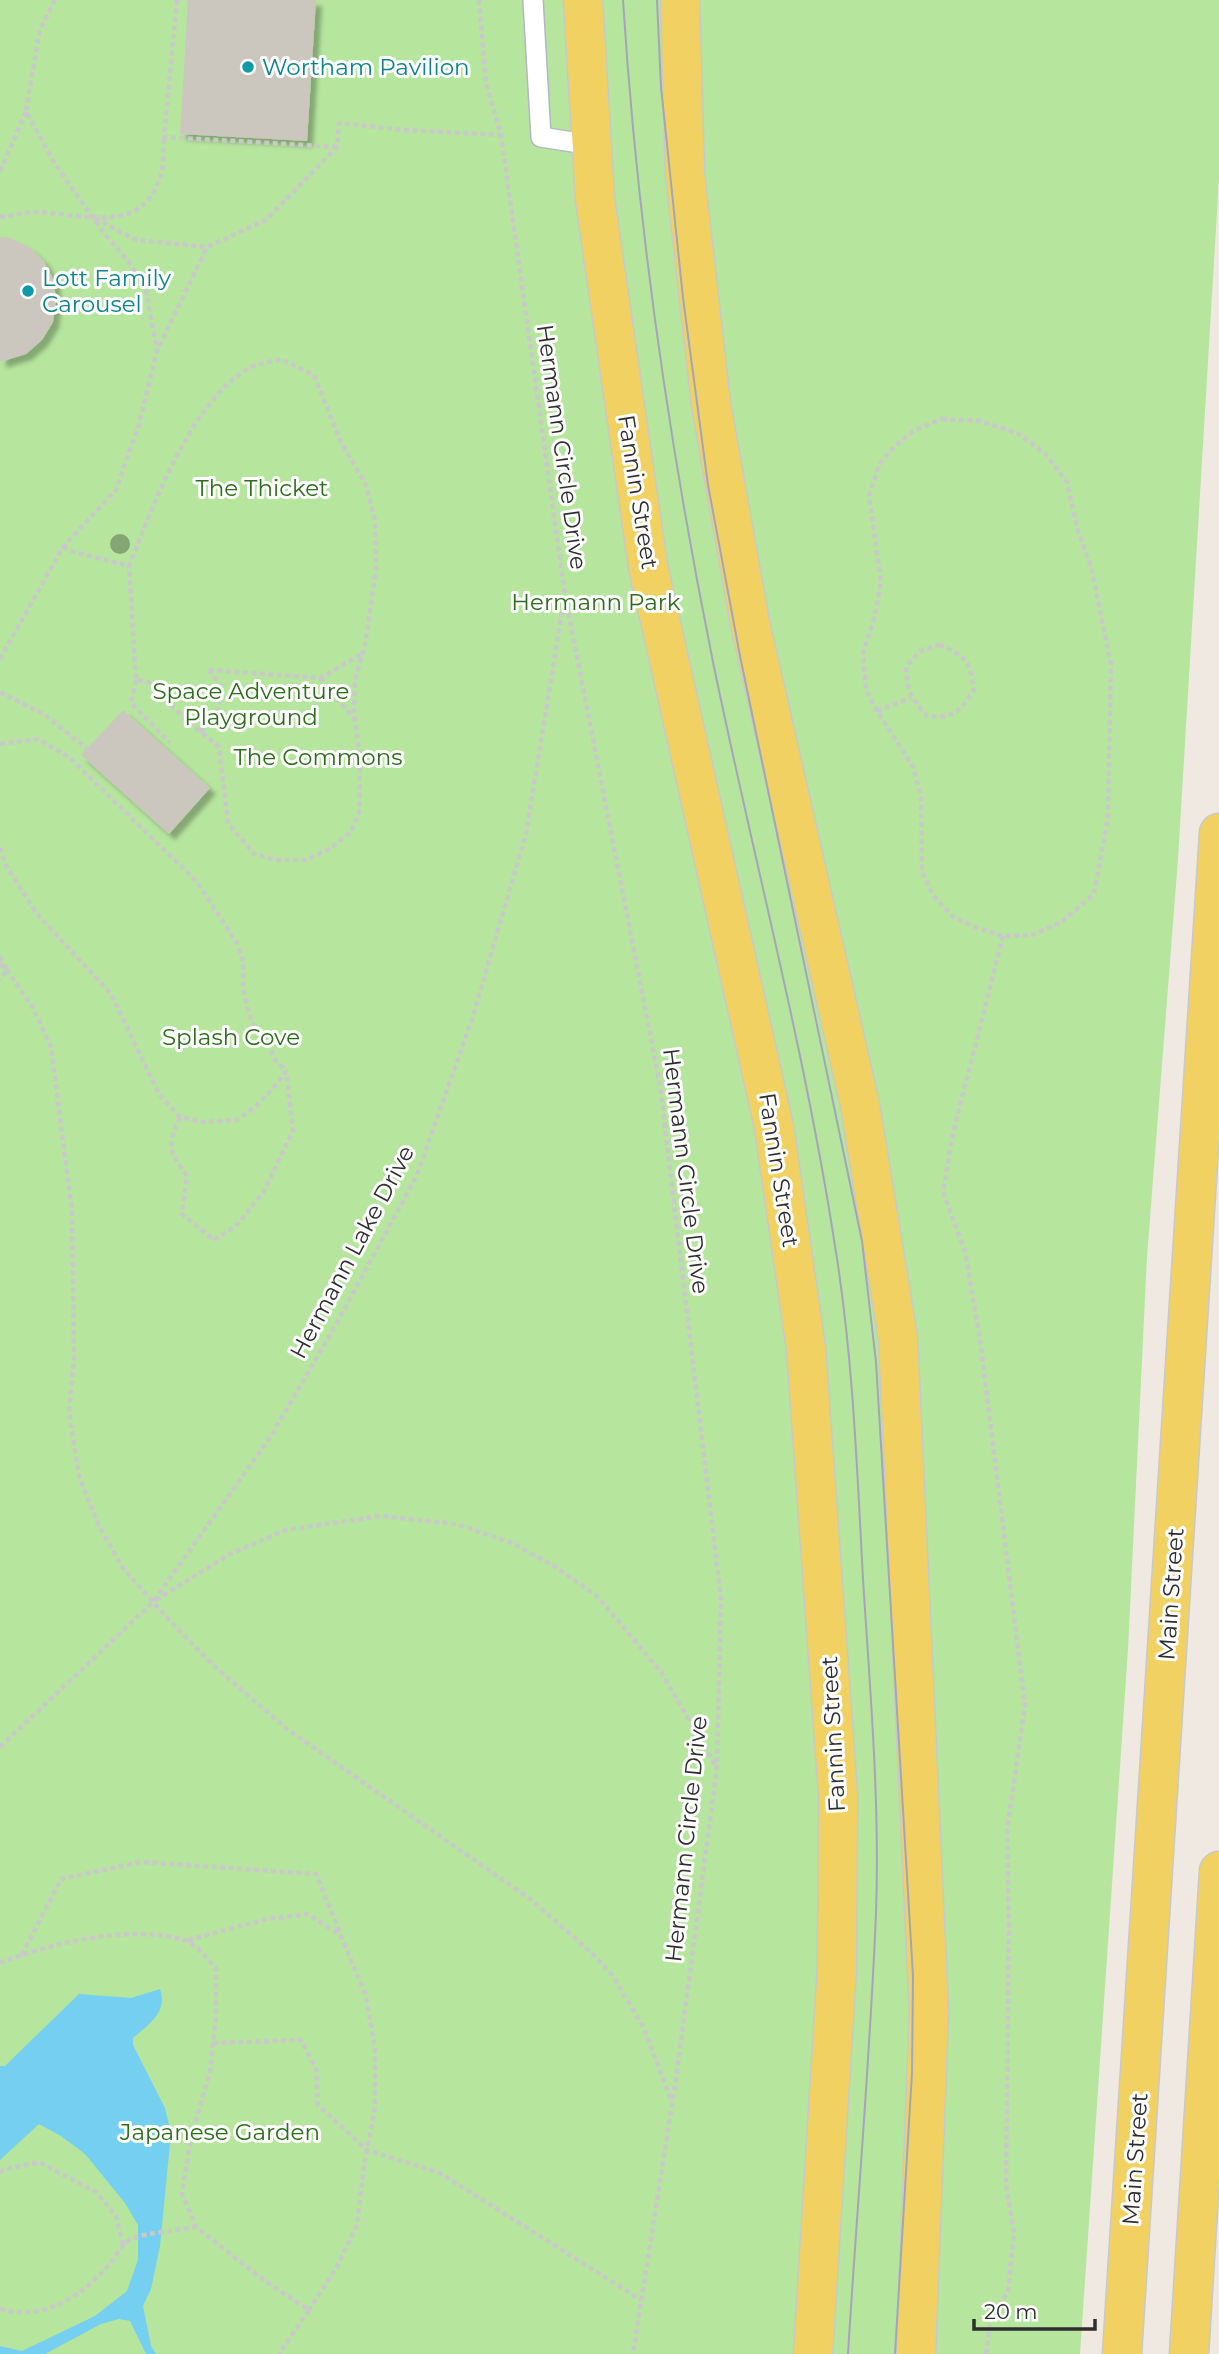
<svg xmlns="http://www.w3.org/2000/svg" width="1219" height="2354" viewBox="0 0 1219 2354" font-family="Montserrat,sans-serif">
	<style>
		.green { fill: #b6e59e }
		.water { fill: #75cff0 }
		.building { fill: #cbc7bf; filter: url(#shadow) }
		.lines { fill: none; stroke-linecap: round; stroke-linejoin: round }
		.lane-casing { stroke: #b4b7c1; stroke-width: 22 }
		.primary-casing { stroke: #c9c9c9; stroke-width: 41 }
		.path { stroke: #c9c9c9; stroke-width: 4.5; stroke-dasharray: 5 3.5; stroke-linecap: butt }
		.lane { stroke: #fff; stroke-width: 19 }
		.primary { stroke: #f2d163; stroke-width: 38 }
		.tram { stroke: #a3a6b8; stroke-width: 2 }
		.tree { fill: #84a574 }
		.culture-dot { fill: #0f9aa8; stroke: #fff; stroke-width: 2.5 }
		.labels { text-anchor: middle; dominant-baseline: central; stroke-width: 6; stroke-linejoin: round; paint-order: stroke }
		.culture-label { font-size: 23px; fill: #0d838f; stroke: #fff; text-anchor: start }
		.street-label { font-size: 23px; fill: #2e2e2e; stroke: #fff }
		.park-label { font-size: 23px; fill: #2c6e1b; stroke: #fff }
	</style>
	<defs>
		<filter id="shadow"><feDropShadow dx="6" dy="6" stdDeviation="2" flood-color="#0004"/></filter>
	</defs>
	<rect width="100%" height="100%" fill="#efe9e1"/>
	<path class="green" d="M0 0H1219V179L1178 859 1147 1257 1128 1649 1080 2354H0Z"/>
	<path class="water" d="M160 1989C168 2012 149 2024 133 2038V2045L165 2108 171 2133 160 2246 151 2289 143 2306 151 2346 156 2354H146L130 2321 119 2319 101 2324 45 2354H0V2346L22 2351 95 2316 127 2291 138 2260V2225L125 2203 85 2154 61 2136 39 2124 0 2160V2066H5L79 1994 131 1998Z"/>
	<path class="building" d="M188 0H316L307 141 180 134Z
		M0 237 10 238 29 247 44 261 54 281 56 301 53 322 42 340 26 354 0 362Z
		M123 710 210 788 169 834 81 755Z"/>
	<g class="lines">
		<g class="lane-casing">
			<path id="lane" d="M533 0 541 137 592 145"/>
		</g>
		<g class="primary-casing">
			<path id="primary" d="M583 0 595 199 648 566 774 1127 806 1348 838 1795 837 1967 813 2354
				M680 0 685 174 711 404 750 623 860 1105 898 1338 929 2012 916 2354
				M1122 2354 1219 833
				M1189 2354 1219 1871"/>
		</g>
		<path class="path" d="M55 0 40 29 26 111 54 163 104 233 128 261 146 291 157 350
			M177 0 164 137 337 147
			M479 0 486 83 501 135 565 595 660 1085 721 1599 717 1767 676 2079 633 2354
			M0 171 26 112
			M0 217C11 216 22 213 33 212 80 212 141 239 161 175 164 164 163 149 164 137
			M95 218 136 240 207 247 266 220 337 147 339 123 404 130 501 135
			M942 419 980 421 1017 433 1045 453 1067 482 1078 531 1091 567 1111 665 1108 818 1094 894 1060 923 1032 935 1003 936 974 927 952 916 933 895 922 872 921 797 913 767 877 711 866 690 863 653 875 615 881 582 869 496 879 465 895 446 915 430Z
			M63 547 74 552 129 566C152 508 193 397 250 368 259 363 271 362 281 359L314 375 340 440 366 485 375 520 376 569 365 645 355 680 354 712 360 756 359 813 351 832 329 849 306 860H276L254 854 228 823 219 747 184 718 148 682 136 680 129 566
			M939 645C967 655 970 663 974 690 961 711 953 719 927 716 911 698 907 692 906 667L920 651Z
			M0 659 63 547 116 490 139 424 157 351 207 247
			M209 670 320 678 362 654
			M320 678 355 720
			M136 680 131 703 170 743
			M0 692 45 715 90 751
			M877 711 911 698
			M201 732 217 710 223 688 209 670
			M0 744 38 739 70 758 197 882 237 943 243 961V988L251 1022 264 1035 275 1060 286 1071 272 1090 254 1108 237 1120 203 1122 180 1117 159 1094 111 994 37 914 5 864 0 846
			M0 957 7 970 0 980
			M0 964 7 970 33 1008 51 1047 72 1211 74 1358 69 1412 79 1476 98 1524 122 1567 170 1621 215 1667 287 1729 530 1899 592 1953 612 1975 643 2026 671 2100
			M180 1117C167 1147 168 1149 187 1176L182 1214 214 1240 238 1224 264 1191 293 1131 286 1071
			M156 1600 230 1554 286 1530 380 1516 456 1524 512 1543 554 1566 598 1597 661 1672 716 1766
			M0 1747 153 1602 271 1436 337 1323 417 1175 473 1016 526 834 564 599
			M188 1940 267 1919 308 1914 341 1936 366 1996 375 2049V2108L364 2166 357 2225 337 2267 309 2310
			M22 1955 61 1879 141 1862 316 1874 341 1935
			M0 1963C50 1943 132 1924 184 1940 195 1943 208 1960 216 1968V2016L210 2072 191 2138 182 2193 196 2227 265 2281 309 2310 279 2354
			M213 2043 301 2040 316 2069 318 2105 367 2150 440 2173 641 2300
			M0 2173 3 2170 39 2162 96 2192 116 2216 123 2245
			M0 2309C46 2321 80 2297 110 2264 117 2256 121 2244 131 2239 144 2233 180 2230 196 2227
			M986 2354 991 2316 1008 2292 1014 2233 1006 2185 1009 1923 1007 1831 1025 1705 980 1339 965 1251 943 1192 953 1133 1003 936"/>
		<use href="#lane" class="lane"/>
		<use href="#primary" class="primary"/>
		<path class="tram" d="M623 0C637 222 669 444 713 662 753 857 805 1050 835 1246 853 1356 857 1468 863 1579 870 1690 880 1802 876 1913 870 2060 857 2207 848 2354
			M657 0 661 87 683 298 708 485 740 656 862 1241 876 1362 913 1976 912 2073 895 2354"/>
	</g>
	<circle class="tree" cx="120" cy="544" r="10"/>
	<g class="culture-dot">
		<circle cx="248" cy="67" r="7"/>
		<circle cx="28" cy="291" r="7"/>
	</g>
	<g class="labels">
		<g class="culture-label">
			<text x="262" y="67">Wortham Pavilion</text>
			<text x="42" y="278">Lott Family<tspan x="42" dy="26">Carousel</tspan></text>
		</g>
		<g class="street-label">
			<text transform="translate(562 447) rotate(82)">Hermann Circle Drive</text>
			<text transform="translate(638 492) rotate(81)">Fannin Street</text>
			<text transform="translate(779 1170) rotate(81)">Fannin Street</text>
			<text transform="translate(686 1171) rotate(83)">Hermann Circle Drive</text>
			<text transform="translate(352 1252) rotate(-62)">Hermann Lake Drive</text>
			<text transform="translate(1171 1594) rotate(-86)">Main Street</text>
			<text transform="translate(833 1734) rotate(-93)">Fannin Street</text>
			<text transform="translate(686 1839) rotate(-84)">Hermann Circle Drive</text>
			<text transform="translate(1135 2159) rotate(-86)">Main Street</text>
		</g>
		<g class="park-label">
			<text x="262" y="488">The Thicket</text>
			<text x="596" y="602">Hermann Park</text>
			<text x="251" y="691">Space Adventure<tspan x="251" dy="26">Playground</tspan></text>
			<text x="318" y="757">The Commons</text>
			<text x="231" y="1037">Splash Cove</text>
			<text x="220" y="2132">Japanese Garden</text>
		</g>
	</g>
	<path d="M974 2319v10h121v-10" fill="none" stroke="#2e2e2e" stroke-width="3.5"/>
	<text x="984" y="2319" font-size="21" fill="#2e2e2e" stroke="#ffffff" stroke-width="5" paint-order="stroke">20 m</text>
</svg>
